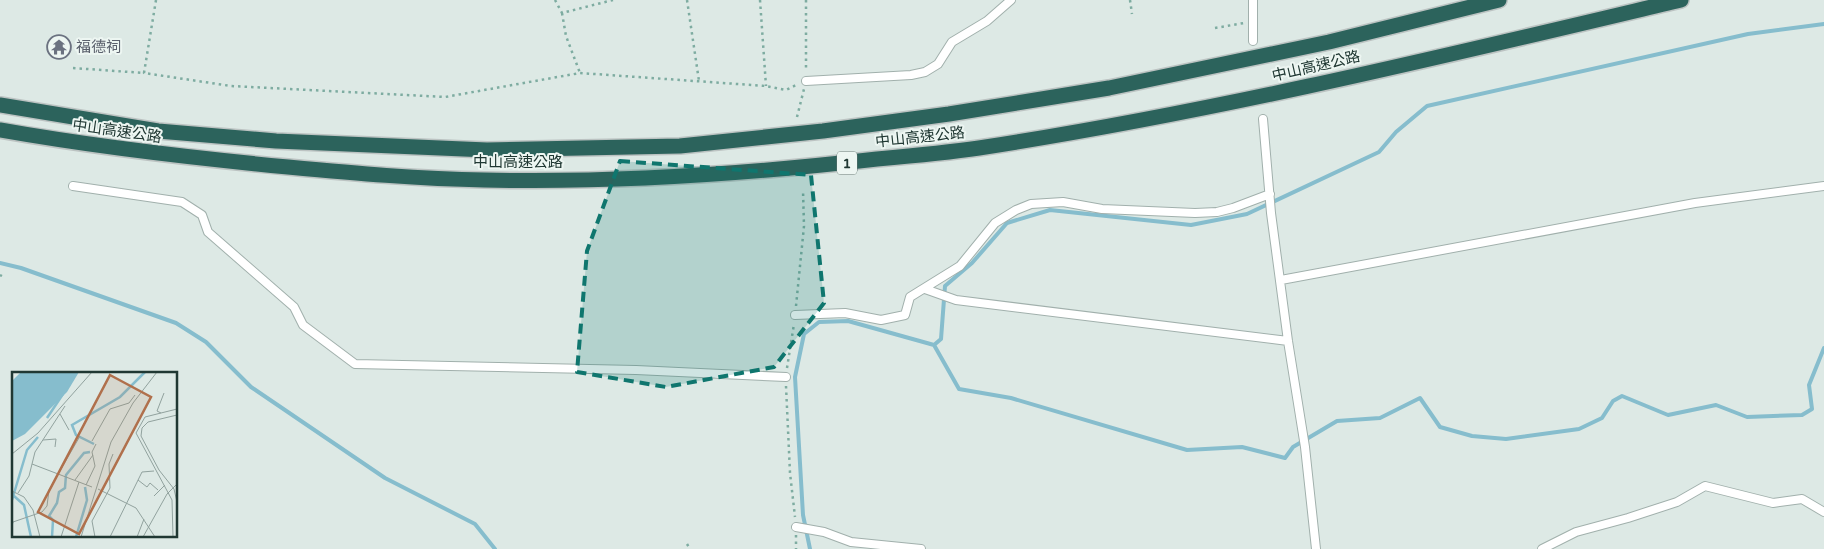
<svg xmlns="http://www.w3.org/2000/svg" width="1824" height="549" viewBox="0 0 1824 549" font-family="'Varela Round','Noto Sans TC',sans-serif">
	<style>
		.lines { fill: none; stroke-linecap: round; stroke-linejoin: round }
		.stream { stroke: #86bdcd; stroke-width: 4 }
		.service-casing { stroke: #a1b0ac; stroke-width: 10 }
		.motorway-casing { stroke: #bcc3c2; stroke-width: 18 }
		.path { stroke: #7eaca1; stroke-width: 2.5; stroke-dasharray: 2.5 4; stroke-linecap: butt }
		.service { stroke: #fff; stroke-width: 8 }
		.motorway { stroke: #2c635c; stroke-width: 15 }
		.marked { fill: #0f766e; fill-opacity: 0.2; stroke: #0f766e; stroke-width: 4; stroke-dasharray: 10 6; stroke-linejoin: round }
		.labels { text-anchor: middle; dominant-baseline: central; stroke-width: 4; stroke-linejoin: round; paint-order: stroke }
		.shield { fill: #edf6f2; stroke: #5e716c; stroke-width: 1 }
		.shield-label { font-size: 14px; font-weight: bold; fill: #203833 }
		.worship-label { font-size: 15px; fill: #5b616d; stroke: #edf6f2; text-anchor: start }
		.street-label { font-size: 15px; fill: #203833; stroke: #edf6f2 }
		.inset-river { fill: none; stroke: #86bdcd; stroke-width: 2.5 }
		.inset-road { fill: none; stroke: #91a29e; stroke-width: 1 }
		.view { fill: #b0704c; fill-opacity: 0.15; stroke: #b0704c; stroke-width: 2.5 }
		.inset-edge { fill: none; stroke: #203833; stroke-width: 2.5 }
	</style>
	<rect width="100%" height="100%" fill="#dde9e5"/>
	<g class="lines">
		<path class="stream" d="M0 263 21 268 176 323 206 342 251 387 385 478 475 524 495 549
			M934 345 941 339 945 286 972 263 1007 223 1050 210 1191 225 1247 214 1379 152 1396 132 1427 106 1748 34 1824 24
			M810 549 803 515 795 377 804 334 819 322 848 321 934 345 959 389 1011 398 1187 450 1242 447 1285 458 1293 447 1337 421 1380 418 1420 398 1440 427 1472 436 1506 439 1579 429 1602 418 1613 401 1622 396 1668 415 1716 405 1747 417 1802 415 1812 409 1809 385 1824 348"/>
		<g class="service-casing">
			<path id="service" d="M1253 41V0
				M806 81 911 75 925 72 938 64 952 42 987 21 1011 0
				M1263 119 1271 213 1288 341 1305 447 1316 549
				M73 186 182 202 202 215 208 232 294 307 303 325 355 364 636 370 786 377
				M1281 280 1695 203 1824 186
				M925 289 956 300 1288 341
				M795 315 845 313 881 320 905 315 910 297 960 266 995 223 1016 210 1031 204 1063 202 1102 209 1195 213 1217 212 1233 208 1270 194
				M796 527 824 532 851 542 921 549
				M1542 549 1576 532 1628 518 1677 502 1705 486 1773 503 1802 499 1824 512"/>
		</g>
		<g class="motorway-casing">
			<path id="motorway" d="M0 105 158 131 276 141 487 150 680 146 823 131 949 114 1109 88 1329 42 1499 0
				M0 130C96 147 192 158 288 167 353 173 419 179 484 180 615 183 747 174 877 159 911 156 945 153 979 148 1215 112 1449 55 1681 0"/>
		</g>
		<path class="path" d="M156 0 144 73 231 86 445 97 580 73 766 86 786 90 796 85
			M555 0 562 13 613 0
			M687 0 699 81
			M760 0 766 86
			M806 0V71
			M1130 0 1132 14
			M562 13 566 36 580 73
			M1215 28 1244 23
			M73 68 144 73
			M797 117 804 89
			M0 275 2 276
			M796 306 804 226 803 190
			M787 368 794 324
			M786 386 790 473 795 517
			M796 535V549
			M687 544 690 549"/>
		<use href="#service" class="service"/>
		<use href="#motorway" class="motorway"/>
	</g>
	<path class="marked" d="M620 161 811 175 824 303 774 367 666 387 577 372 587 251Z"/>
	<defs>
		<g id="temple-ring" transform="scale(1.25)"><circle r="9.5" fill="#edf6f2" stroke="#6b7280" stroke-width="1.5"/><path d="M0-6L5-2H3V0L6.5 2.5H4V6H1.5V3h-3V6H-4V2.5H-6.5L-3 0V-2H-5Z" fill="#6b7280"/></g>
	</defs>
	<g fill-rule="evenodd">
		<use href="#temple-ring" x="59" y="47"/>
	</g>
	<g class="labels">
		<rect class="shield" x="837" y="151.5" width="20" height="23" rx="4"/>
		<g class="shield-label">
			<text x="847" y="163">1</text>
		</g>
		<g class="worship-label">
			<text x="76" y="47">福德祠</text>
		</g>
		<g class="street-label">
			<text transform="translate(1316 66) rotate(-13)">中山高速公路</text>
			<text transform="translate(117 131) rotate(8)">中山高速公路</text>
			<text transform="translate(920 137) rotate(-6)">中山高速公路</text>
			<text x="518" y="162">中山高速公路</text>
		</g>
	</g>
	<g transform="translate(12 372)">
		<rect width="165" height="165" fill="#dde9e5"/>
		<path d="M9 0H67L55 20 13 62 0 69V9Z" fill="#86bdcd"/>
		<path class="inset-river" d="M35 46 51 22M82 72 64 63 60 53 108 25 133 0M2 124 12 133 19 165M0 128 15 78 26 65M40 165 41 148 37 144 45 131 47 120 53 116 54 103 72 81 78 80M64 165 75 128 73 115"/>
		<path class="inset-road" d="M149 41 145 39 152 21M48 42 57 58M165 43 136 50 130 56 129 64 147 98 162 117 165 130M31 68 44 67 43 75M80 69 98 37 117 31 123 23M0 82 26 61 80 0M20 92 80 115M63 108 81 83M126 108 135 115 138 111 146 118M74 113 83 94 80 80 84 72M86 117 124 136 143 165M0 119 12 125 21 138 28 165M6 121 17 104 23 80 53 34M142 124 153 113M0 154 1 150 30 140 35 134 37 118 68 64M49 165 67 110M69 165 99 70 121 31 145 0M83 165 80 149 98 116 97 92 101 82M98 165 130 100 142 99M125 165 132 147M131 165 155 122 165 112M161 165 160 128 124 61 133 45 165 37"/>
		<path class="view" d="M98 3 139 25 67 162 26 140Z"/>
		<rect width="165" height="165" class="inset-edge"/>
	</g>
</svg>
